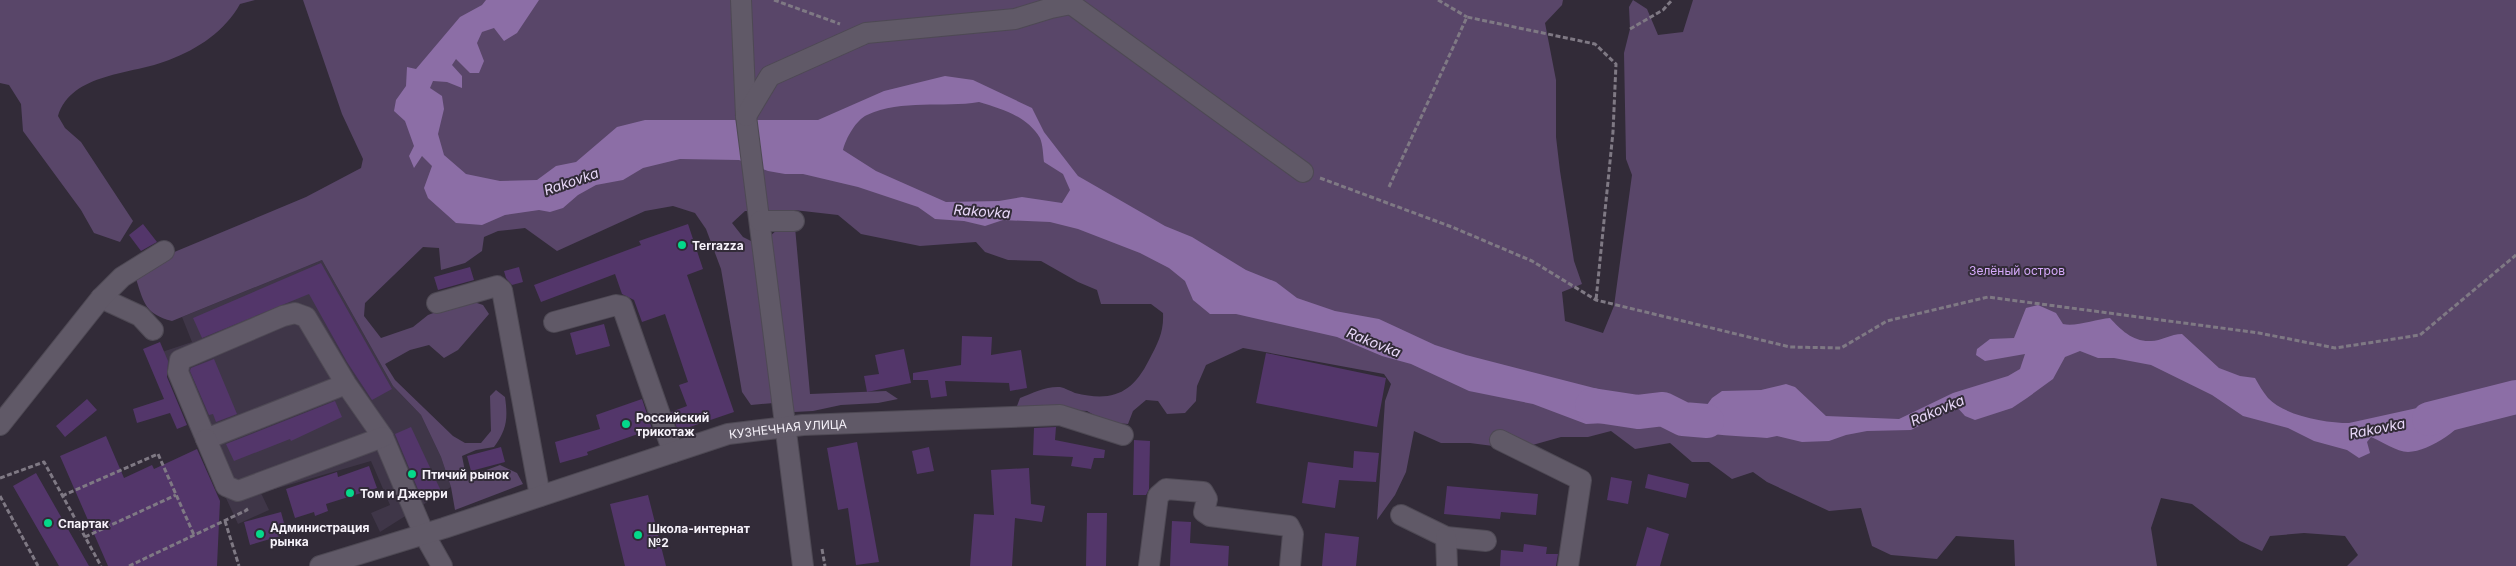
<svg xmlns="http://www.w3.org/2000/svg" width="2516" height="566" viewBox="0 0 2516 566" font-family="Inter,sans-serif">
	<style>
		.built { fill: #3f3648 }
		.green { fill: #594669 }
		.water { fill: #8c6ea6; fill-rule: evenodd }
		.lines { fill: none; stroke-linecap: round; stroke-linejoin: round }
		.river { stroke: #8c6ea6; stroke-width: 34 }
		.building { fill: #53366a }
		.minor-casing { stroke: #4e4954; stroke-width: 22 }
		.path { stroke: #7f7984; stroke-width: 3; stroke-dasharray: 5 2.5; stroke-linecap: butt }
		.minor { stroke: #605967; stroke-width: 20 }
		.poi-dot { fill: #04d98b; stroke: #322b38; stroke-width: 2 }
		.labels { text-anchor: middle; dominant-baseline: central; stroke-width: 4; stroke-linejoin: round; paint-order: stroke }
		.poi-label { font-size: 12px; font-weight: bold; fill: #f6f2fa; stroke: #322b38; text-anchor: start }
		.park-label { font-size: 12px; fill: #d7abfc; stroke: #322b38 }
		.street-label { font-size: 12px; fill: #f6f2fa; stroke: #322b38 }
		.water-label { font-size: 14px; font-style: italic; fill: #e9d8f9; stroke: #322b38 }
	</style>
	<rect width="100%" height="100%" fill="#322b38"/>
	<path class="built" d="M322 260 393 386 421 415 441 457 451 487 380 532 371 513 390 505 371 461 261 493 269 510 238 524 159 353 192 342 182 317Z"/>
	<path class="green" d="M0 0H255L240 4C225 31 198 49 169 60 132 75 72 72 58 116L65 128 81 142 133 221 120 242 94 233 81 210 23 131 21 104 9 85 0 83Z
		M303 0H1563L1562 5 1545 23 1556 80V137L1560 171 1574 261 1582 284 1562 292 1565 321 1603 333 1614 306 1632 175 1626 159 1624 53 1630 29 1629 7 1633 0 1647 9 1658 35 1683 32 1693 0H2516V566H2347L2358 555 2345 536 2304 533 2270 536 2262 551 2240 541 2192 504 2161 498 2151 528 2157 566H2015L2014 540 1956 536 1937 559 1891 555 1872 546 1861 508 1829 511 1767 482 1753 472 1732 479 1709 462H1692L1670 443 1635 449 1611 431 1588 437H1561L1529 446 1493 431V446L1470 443H1441L1414 431 1406 472 1395 495 1377 520 1385 401 1391 384 1384 374 1243 348 1206 365 1197 386 1196 401 1185 413 1167 414 1158 401 1146 400 1133 411 1128 424 1106 422 1087 411 1017 406 1020 398C1032 393 1047 386 1060 387 1065 388 1070 391 1075 393 1112 402 1132 394 1149 360 1158 343 1164 332 1163 313L1151 304H1101L1097 290 1078 282 1041 261 1008 260 985 252 976 242 920 246 861 234 838 215 794 210 777 212 745 211 732 223 743 237 759 245 782 226 795 227 810 394 886 391 898 399 878 403 841 405 813 411 775 413 774 403 751 405 742 392 721 269 706 229 695 213 673 206 645 211 557 251 525 228 498 231 484 237 482 251 465 263 441 270 439 248 423 247 365 303 364 316 381 338 413 327 428 315 468 300 483 305 489 314 458 350 444 358 429 345 410 350 385 364 395 380 453 436 465 443H481L491 431 490 396 496 390 505 397C508 418 507 430 494 447L476 450 462 456 465 471 470 476 500 465 517 473 523 484 455 510 451 487 441 457 421 415 393 386 322 260 172 321C145 314 144 303 136 279L160 258 306 197 361 168 363 159 342 114Z"/>
	<path class="water" d="M486 0H539L517 33 504 41 494 28 482 32 477 43 484 61 479 73H470L456 59 452 65 462 76V88L447 82 433 81 430 88 442 96 444 109 438 134 444 155 466 174 500 181 537 180 556 166 576 162 617 127 645 120H818L884 91 945 76 973 80 1032 108 1044 132 1078 176 1165 226 1192 237 1246 270 1276 282 1297 298 1335 311 1379 319 1435 345 1466 355 1598 389 1617 403 1638 412 1634 418 1606 423 1586 424 1533 404 1469 391 1411 364 1382 356 1337 337 1236 314H1210L1193 300 1185 281 1169 268 1140 253 1078 229 1050 222 1003 220 985 226 964 221 935 219 918 207 858 187 803 174H785L768 171 739 160 680 159 643 168 623 180 596 185 578 195 563 208 550 212 539 210 505 215 482 225 456 223 428 198 424 188 432 166 422 156 414 168 409 156 414 146 405 121 394 111 396 100 406 86 407 67 416 69 460 17 482 5ZM979 102C1002 109 1027 116 1040 138 1043 145 1043 155 1044 162L1063 174 1070 190 1062 203 1022 197 999 201 946 202 876 171 843 150C846 138 856 120 867 115 902 99 943 108 979 102Z
		M2038 305 2056 313 2063 324C2076 327 2096 319 2110 318 2121 330 2133 342 2151 341 2161 341 2171 334 2182 334L2219 368 2240 376 2255 378C2259 385 2263 392 2268 398 2285 416 2326 423 2349 423L2449 401 2473 407C2464 428 2431 451 2408 452 2397 452 2381 441 2371 437L2367 442 2370 453 2359 458 2347 450 2314 441 2288 428 2243 416 2212 395 2151 365 2114 358H2098L2080 351 2065 357 2053 379 2027 398 2012 408 1975 420 1965 416 1957 407 1911 430 1867 431 1846 435 1829 441 1802 442 1777 436 1767 438C1733 435 1685 437 1658 415L1670 404 1687 414 1699 416 1712 398 1722 391 1761 390 1786 384 1795 387 1826 416 1899 419 1953 393 2008 376 2020 369 2025 354 1985 361 1976 355 1977 349 1990 339 2014 338 2026 308Z"/>
	<g class="lines">
		<path class="river" d="M1592 405 1638 412 1663 409 1683 419 1707 421
			M2429 419 2516 397"/>
	</g>
	<path class="building" d="M143 224 157 242 141 251 129 235Z
		M688 224 703 269 687 275 734 412 678 431 671 412 687 406 679 385 688 382 665 314 642 322 634 300 622 294 615 274 541 302 534 285 641 245 639 241Z
		M321 263 392 389 372 400 347 362 309 294 202 338 193 318Z
		M470 267 474 280 438 290 434 277Z
		M519 267 523 282 512 285 506 278 504 271Z
		M604 324 610 346 576 355 570 333Z
		M962 336 992 337 991 355 1021 350 1027 388 1010 391 1009 383 945 381 947 396 931 398 928 380H913V373L961 365Z
		M160 342 168 361 167 377 187 425 177 429 170 413 137 423 133 409 164 399 143 349Z
		M904 349 911 383 867 392 864 376 879 374 875 355Z
		M1266 353 1386 378 1377 427 1256 403Z
		M214 359 237 414 216 422 213 414 209 415 190 371 191 368Z
		M87 399 97 410 65 437 56 426Z
		M642 399 652 429 587 452 588 455 560 463 555 442 600 429 596 415Z
		M335 401 342 417 291 441 290 439 234 461 226 444Z
		M411 427 441 491 422 499 395 434Z
		M1056 427 1055 440 1105 450 1104 458H1094L1091 469 1071 466 1073 457 1033 455 1034 428Z
		M106 436 124 478 152 465 154 469 197 449 220 501 217 566H108L60 456Z
		M1134 440 1150 441 1149 489 1146 495H1133Z
		M857 442 879 562 856 565 848 508 838 510 827 448Z
		M501 447 505 462 471 471 467 456Z
		M929 447 934 471 917 474 912 451Z
		M1354 451 1379 453 1376 482 1339 480 1335 508 1302 503 1308 462 1353 468Z
		M369 466 377 488 326 504 328 511 315 516 314 512 295 518 286 489 337 472 338 477Z
		M1029 468 1031 504 1045 506 1042 522 1015 518 1012 566H970L974 514 994 515 991 470Z
		M36 473 89 566H59L13 486Z
		M1648 474 1689 484 1686 498 1645 488Z
		M1611 477 1632 481 1628 504 1607 500Z
		M1447 486 1538 494 1536 515 1501 512 1500 519 1444 514Z
		M648 495 666 566H625L610 504Z
		M281 512 287 534 250 545 244 522Z
		M1087 513H1107L1106 566H1086Z
		M1172 521 1191 522 1190 543 1229 546 1228 566H1170Z
		M1647 527 1669 534 1660 566H1636Z
		M1325 533 1359 537 1356 566H1322Z
		M1524 544 1547 547 1546 554H1558L1556 566H1500L1501 550 1523 552Z"/>
	<g class="lines">
		<g class="minor-casing">
			<g id="minor">
				<path d="M741 0 746 116 803 566"/>
				<path d="M746 116 770 76 866 33 1015 19 1051 8 1071 4 1303 172"/>
				<path d="M760 221H794"/>
				<path d="M101 298 140 316 153 330"/>
				<path d="M437 303 497 286 502 290 540 496"/>
				<path d="M554 322 616 305 622 306 673 452"/>
				<path d="M346 384 206 439 178 372 180 360 283 316 295 313 306 317 346 384 383 437 424 534 442 566"/>
				<path d="M0 425 101 298 122 277 164 251"/>
				<path d="M206 439 226 486 238 491 383 437"/>
				<path d="M1500 440 1581 480 1568 566"/>
				<path d="M1401 515 1446 537 1486 541"/>
				<path d="M1446 537 1447 566"/>
				<path id="s1" d="M320 566 444 528 728 434 803 425 1060 415 1123 435"/>
				<path d="M1149 566 1158 496 1166 489 1203 492 1207 499 1204 512 1210 516 1289 526 1293 534 1290 566"/>
			</g>
		</g>
		<path class="path" d="M774 0 840 24
			M1438 0 1467 17
			M1630 29 1663 10 1672 0
			M1320 178 1452 227 1532 261 1596 300 1790 347 1841 348 1887 321 1988 297 2259 333 2335 348 2420 335 2516 255
			M1389 187 1467 17 1595 44 1616 64 1613 132 1596 300
			M0 478 44 462 101 566
			M0 496 38 566
			M62 496 158 454 194 535
			M225 521 239 566
			M85 537 176 495
			M822 549 825 566
			M129 566 247 510 245 507"/>
		<use href="#minor" class="minor"/>
	</g>
	<g class="poi-dot">
		<circle cx="682" cy="245" r="5"/>
		<circle cx="626" cy="424" r="5"/>
		<circle cx="412" cy="474" r="5"/>
		<circle cx="350" cy="493" r="5"/>
		<circle cx="48" cy="523" r="5"/>
		<circle cx="260" cy="534" r="5"/>
		<circle cx="638" cy="535" r="5"/>
	</g>
	<g class="labels">
		<g class="poi-label">
			<text x="692" y="245">Terrazza</text>
			<text x="636" y="417">Российский<tspan x="636" dy="14">трикотаж</tspan></text>
			<text x="422" y="474">Птичий рынок</text>
			<text x="360" y="493">Том и Джерри</text>
			<text x="58" y="523">Спартак</text>
			<text x="270" y="527">Администрация<tspan x="270" dy="14">рынка</tspan></text>
			<text x="648" y="528">Школа-интернат<tspan x="648" dy="14">№2</tspan></text>
		</g>
		<g class="park-label">
			<text x="2017" y="270">Зелёный остров</text>
		</g>
		<g class="street-label">
			<text stroke="none"><textPath href="#s1" startOffset="489">КУЗНЕЧНАЯ УЛИЦА</textPath></text>
		</g>
		<g class="water-label">
			<text transform="translate(571 181) rotate(-19)">Rakovka</text>
			<text transform="translate(982 211) rotate(4)">Rakovka</text>
			<text transform="translate(1374 342) rotate(22)">Rakovka</text>
			<text transform="translate(1937 410) rotate(-23)">Rakovka</text>
			<text transform="translate(2377 428) rotate(-11)">Rakovka</text>
		</g>
	</g>
</svg>
